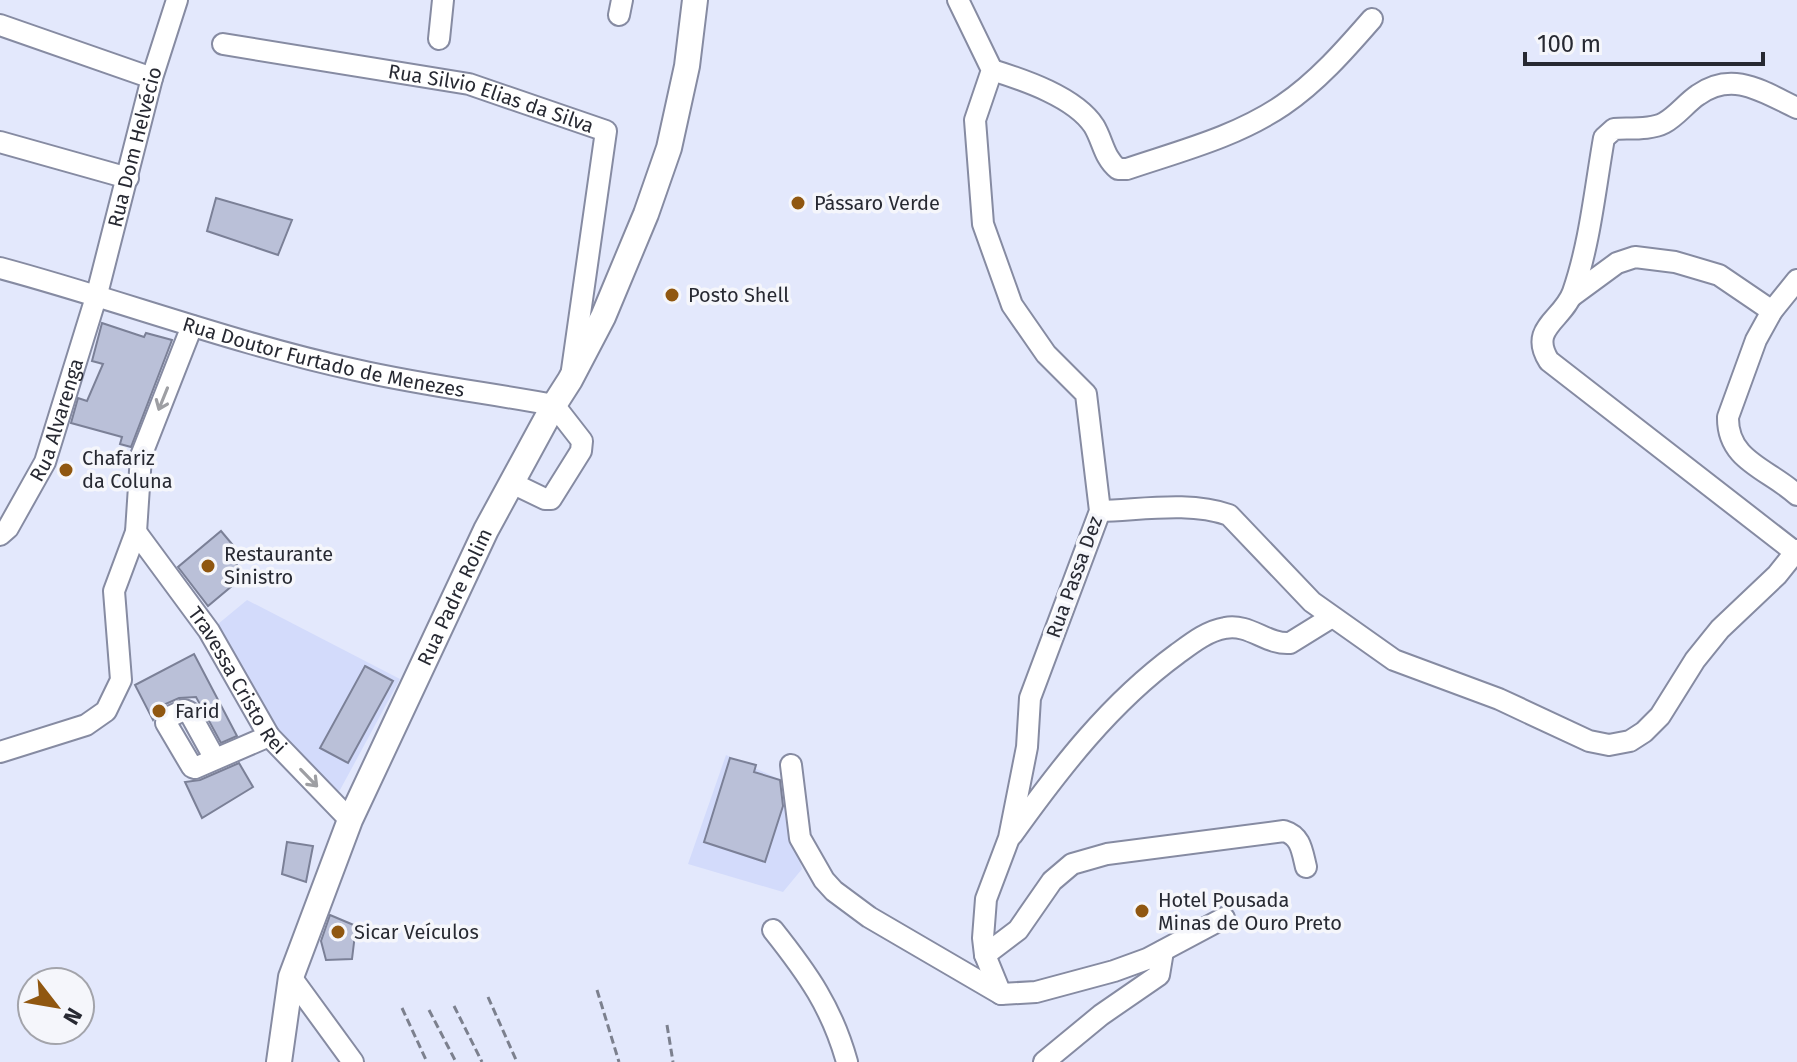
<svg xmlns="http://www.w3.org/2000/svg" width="1797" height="1062" viewBox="0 0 1797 1062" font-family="'Fira Sans',sans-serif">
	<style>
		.built { fill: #d3dbfb }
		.building { fill: #bac0d8; stroke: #7b8097; stroke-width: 2 }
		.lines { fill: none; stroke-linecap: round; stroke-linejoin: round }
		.minor-casing { stroke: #868ba2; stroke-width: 24 }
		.major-casing { stroke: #868ba2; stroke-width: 28 }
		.path { stroke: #7c808e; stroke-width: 3; stroke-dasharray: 8 4; stroke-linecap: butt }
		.minor { stroke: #fff; stroke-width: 20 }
		.major { stroke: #fff; stroke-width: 24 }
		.oneway { stroke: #9e9fa3 }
		.poi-dot { fill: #905710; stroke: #f5f6fb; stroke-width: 3 }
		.labels { text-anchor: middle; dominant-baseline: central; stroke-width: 7; stroke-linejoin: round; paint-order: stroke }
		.street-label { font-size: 20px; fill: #272932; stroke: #f5f6fb }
		.poi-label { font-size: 20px; fill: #272932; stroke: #f5f6fb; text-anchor: start }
	</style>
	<rect width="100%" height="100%" fill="#e3e8fc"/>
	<path class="built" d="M247 600 400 679 340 790 333 797 326 796 206 634Z
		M726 755 792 785 794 840 802 869 783 892 688 864Z"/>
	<path class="building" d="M216 198 292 220 278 255 207 231Z
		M102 323 144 337 146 333 172 340 131 447 120 444 122 437 71 423 78 398 87 401 103 364 92 361Z
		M221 531 243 557 235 563 245 575 208 606 178 567Z
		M194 654 237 736 221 743 196 697 179 698 161 706 153 720 135 685Z
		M365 666 393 681 348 763 320 748Z
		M730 758 756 765 754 772 780 780 783 806 765 862 704 842Z
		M239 763 253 787 202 818 185 782 200 780Z
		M287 842 313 846 306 882 282 874Z
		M330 915 356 926 352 959 326 960 321 941Z"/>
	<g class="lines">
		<g class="minor-casing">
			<g id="minor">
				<path d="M958 0 992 70 975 120 983 224 1012 305 1046 354 1086 394 1100 511 1030 698 1027 747 1009 838 986 899 983 938 985 955 1001 994"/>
				<path d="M619 15 622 0"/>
				<path d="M0 25 152 78"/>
				<path d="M439 39 443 0"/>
				<path id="s1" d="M223 44 469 84 606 131 572 370"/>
				<path d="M992 70C1024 80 1075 97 1094 126 1103 141 1104 158 1118 169H1127C1180 151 1236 137 1283 105 1317 82 1345 50 1372 19"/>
				<path d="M0 142 128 178"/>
				<path id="s2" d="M0 268C119 300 236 344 356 370 422 385 488 393 554 405L582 441 581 451 551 499H545L512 483"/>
				<path d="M1797 280 1772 311 1756 340 1728 417C1727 461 1769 469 1797 495"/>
				<path d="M1572 296 1617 263 1635 257 1675 262 1719 275 1772 311"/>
				<path d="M1100 511C1141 510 1189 501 1229 515L1312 602 1394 660 1499 699 1589 741 1609 745 1630 741 1644 732 1660 716 1695 660 1720 629 1777 575 1797 550"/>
				<path id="s3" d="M136 532 209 631 269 736 350 820"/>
				<path id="s4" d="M0 535 8 528 45 462 97 294 152 78 177 0"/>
				<path d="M1795 552 1549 361C1528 328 1563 320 1573 292 1590 243 1595 189 1604 138L1614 129C1629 128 1651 130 1664 123 1677 116 1686 103 1698 95 1733 70 1763 92 1797 108"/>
				<path d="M0 752 86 725 106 711 121 680 114 591 136 532 141 456 192 326"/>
				<path d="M215 759 189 712 184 710 167 718 166 723 192 767 195 768 269 736"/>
				<path d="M791 765 800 838 824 880 834 891 869 917 1001 994 1036 992 1114 971 1147 959 1224 918"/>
				<path d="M1012 835C1060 768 1110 703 1177 654 1192 643 1207 631 1225 628 1249 623 1267 645 1290 643L1332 617"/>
				<path d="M773 930C808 974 832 1008 847 1062"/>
				<path d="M985 955 1018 930 1052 881 1072 864 1107 854 1284 831C1301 836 1302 851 1306 867"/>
				<path d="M291 977 353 1062"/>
				<path d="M1044 1062 1101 1015 1159 975 1163 951"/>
			</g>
		</g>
		<g class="major-casing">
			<g id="major">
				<path id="s5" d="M279 1062 291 977 350 820 486 530 554 405 570 380 603 317 646 214 669 148 687 66 695 0"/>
			</g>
		</g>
		<path class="path" d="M597 990 619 1062
			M488 997 517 1062
			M454 1006 482 1062
			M402 1008 427 1062
			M429 1010 456 1062
			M667 1025 673 1062"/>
		<use href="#minor" class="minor"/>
		<use href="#major" class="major"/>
	</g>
	<defs><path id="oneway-shaft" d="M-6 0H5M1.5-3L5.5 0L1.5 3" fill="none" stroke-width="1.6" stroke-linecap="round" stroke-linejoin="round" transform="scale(2)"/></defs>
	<g class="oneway">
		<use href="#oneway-shaft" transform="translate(163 399) rotate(112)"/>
		<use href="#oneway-shaft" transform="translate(309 778) rotate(46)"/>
	</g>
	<g class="poi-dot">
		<circle cx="798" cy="203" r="8"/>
		<circle cx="672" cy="295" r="8"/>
		<circle cx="66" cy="470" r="8"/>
		<circle cx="208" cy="566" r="8"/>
		<circle cx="159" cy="711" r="8"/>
		<circle cx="1142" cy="911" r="8"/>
		<circle cx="338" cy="932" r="8"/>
	</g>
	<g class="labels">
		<g class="street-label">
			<text stroke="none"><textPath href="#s1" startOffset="274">Rua Silvio Elias da Silva</textPath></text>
			<text stroke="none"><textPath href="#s4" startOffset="414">Rua Dom Helvécio</textPath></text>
			<text stroke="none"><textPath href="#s2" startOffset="336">Rua Doutor Furtado de Menezes</textPath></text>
			<text stroke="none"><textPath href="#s4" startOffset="130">Rua Alvarenga</textPath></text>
			<text transform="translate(1074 577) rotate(-70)">Rua Passa Dez</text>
			<text stroke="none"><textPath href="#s5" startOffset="500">Rua Padre Rolim</textPath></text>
			<text stroke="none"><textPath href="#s3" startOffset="180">Travessa Cristo Rei</textPath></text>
		</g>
		<g class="poi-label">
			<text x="814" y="203">Pássaro Verde</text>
			<text x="688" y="295">Posto Shell</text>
			<text x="82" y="458">Chafariz<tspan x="82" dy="23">da Coluna</tspan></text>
			<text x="224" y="554">Restaurante<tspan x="224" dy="23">Sinistro</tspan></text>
			<text x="175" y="711">Farid</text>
			<text x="1158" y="900">Hotel Pousada<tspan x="1158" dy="23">Minas de Ouro Preto</tspan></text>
			<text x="354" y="932">Sicar Veículos</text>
		</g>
	</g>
	<g transform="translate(56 1006) rotate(121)"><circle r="38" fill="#f5f6fb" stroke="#a3a4ab" stroke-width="2"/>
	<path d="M0-6L14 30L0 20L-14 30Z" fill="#905710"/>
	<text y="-12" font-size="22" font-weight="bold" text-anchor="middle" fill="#272932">N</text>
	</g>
	<path d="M1525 52v12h238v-12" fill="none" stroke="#272932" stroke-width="4"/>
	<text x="1537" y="52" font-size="24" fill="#272932" stroke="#f5f6fb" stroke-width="6" paint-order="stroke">100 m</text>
</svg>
